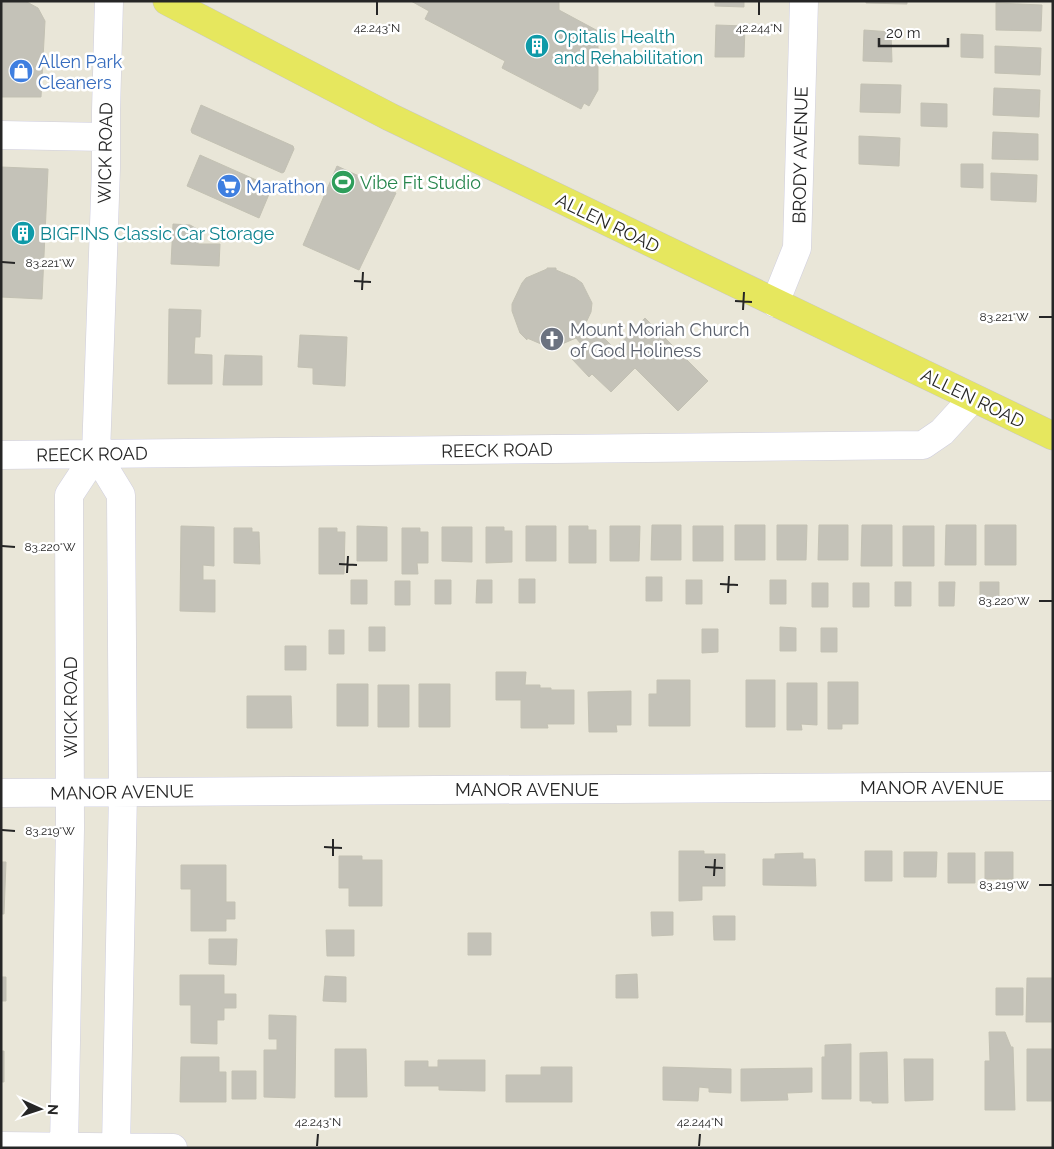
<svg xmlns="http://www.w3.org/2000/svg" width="1054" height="1149" viewBox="0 0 1054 1149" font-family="Raleway,sans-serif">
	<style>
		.building { fill: #c4c2b8; stroke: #c3c1b3 }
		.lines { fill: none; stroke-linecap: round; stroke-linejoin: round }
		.minor-casing { stroke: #cfcedf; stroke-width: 29 }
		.major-casing { stroke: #c7c7c7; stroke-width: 29 }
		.minor { stroke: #fff; stroke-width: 28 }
		.major { stroke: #e6e75e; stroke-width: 28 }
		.ticks { fill: none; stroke: #262626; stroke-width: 2 }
		.labels { text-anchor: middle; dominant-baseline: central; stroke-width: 5; stroke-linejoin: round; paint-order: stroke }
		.culture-label { font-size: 18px; fill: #0d838f; stroke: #fff; text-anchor: start }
		.shop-label { font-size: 18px; fill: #366cbe; stroke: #fff; text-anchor: start }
		.street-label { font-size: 18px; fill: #262626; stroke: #fff }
		.leisure-label { font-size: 18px; fill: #27864d; stroke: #fff; text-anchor: start }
		.worship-label { font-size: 18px; fill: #5b616d; stroke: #fff; text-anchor: start }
		.ticks-label { font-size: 12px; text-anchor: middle; fill: #262626; stroke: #fff; stroke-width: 5; stroke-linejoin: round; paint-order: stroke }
	</style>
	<rect width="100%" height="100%" fill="#e9e6d8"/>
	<path class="building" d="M1 1H25L38 8 45 21 41 97H1Z
		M411 1H559V10L598 31V90L589 106 584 103 581 109 502 68 505 61 425 19 429 11Z
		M715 1H744V7L715 6Z
		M866 1H907V4L866 3Z
		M996 3 1042 5 1041 31 996 30Z
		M716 25 745 26 744 57H715Z
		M864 30 891 32 892 62 863 61Z
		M961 34 983 35V58L961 57Z
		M995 46 1041 48 1040 75 995 73Z
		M861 84 901 85 900 113 860 112Z
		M994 88 1040 90 1039 117 993 115Z
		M921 103 947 104V127L921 126Z
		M201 105 293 146 294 149 284 172 282 173 192 133 191 130Z
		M993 132 1038 134V160L992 159Z
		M859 136 900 138 899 166 859 164Z
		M200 155 272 187 259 218 187 186Z
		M961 164H983V188L961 187Z
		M337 166 396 193 359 270 303 245Z
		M1 167 48 169 42 299 1 297Z
		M991 173 1037 175 1036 202 991 200Z
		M173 224 190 225 199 230 198 244H220L219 266 171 264Z
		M547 268H556V270L575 278 582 283 592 303 591 312 582 331 590 339 598 332 615 349 645 318 708 381 678 411 635 368 611 392 592 374 589 377 572 359 575 357 571 354 581 344 576 338 555 347H548L527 338V340L520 333 512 311V304L522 283 526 278 547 269Z
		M169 309 201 310 200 337H195L194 354 212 355V384H168Z
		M300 335 347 337 345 386 313 384V368L298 367Z
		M225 355 262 356V385H223Z
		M652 525H681V560H651Z
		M735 525H765V560H735Z
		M777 525H807L806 560H777Z
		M819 525H848V560H818Z
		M862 525H892V566H861Z
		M946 525H976V565H945Z
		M985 525H1016V565H985Z
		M181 526 214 527V566L203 565V580H215V612L180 611Z
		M357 526 387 527V561H357Z
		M526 526H556V561H526Z
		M569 526H588V530H596V563H569Z
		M610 526H640L639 561H610Z
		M693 526H723V561H693Z
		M903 526H934V566H903Z
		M442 527H472V562L442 561Z
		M486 527H504V531H512V562L486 563Z
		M234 528H252V532H259L260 564 234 563Z
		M319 528H337V532H345L344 574H319Z
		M402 528H420V532H428V563H417L418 574H402Z
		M646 577H662V601H646Z
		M519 579H535V603H519Z
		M351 580H367V604H351Z
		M435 580H451V604H435Z
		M477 580H492V603H476Z
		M686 580H702V604H686Z
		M770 580H786V604H770Z
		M395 581H410V605H395Z
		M895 582H911V606H895Z
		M939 582H955L954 606H939Z
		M980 582H999V606H980Z
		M812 583H828V607H812Z
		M853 583H869V607H853Z
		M369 627H385V651H369Z
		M780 627 796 628V651H780Z
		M821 628H837V652H821Z
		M702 629H718V652L702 653Z
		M329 630H344V654H329Z
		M285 646H306V670H285Z
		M496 672H526L525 685H540V688H551V690H574V724H547L548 728H521V700H496Z
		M657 680H690V726H649V694H657Z
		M746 680H775V727H746Z
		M828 682H858V724H842V729H828Z
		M787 683H817V725L801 724 802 730H787Z
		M337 684H368V726H337Z
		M419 684H450V727H419Z
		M378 685H409V727H378Z
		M631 691V725H616L617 732H589L588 692Z
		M247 696H291L292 728H247Z
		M679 851H704V854H725V886H702V900L679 901Z
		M865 851H892V881H865Z
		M904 852H937L936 877H904Z
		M985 852H1013V879H985Z
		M803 853V859H815L816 886 763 885V859H775V854Z
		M948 853H975V883H948Z
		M339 856H362V860H382V906H349V888H339Z
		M1 862H6L4 914H1Z
		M181 865H226V902H235V919H226V931H191V889H181Z
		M651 912H673V935L652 936Z
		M713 916H735V940H714Z
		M326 930H354V956H327Z
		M468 933H491V955H468Z
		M209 939H237L236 965 209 964Z
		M637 974 638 998H616V975Z
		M180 975H224V994H236V1008H224V1020H217V1044L191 1043V1005H180Z
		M325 976 346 977V1002L323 1001Z
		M1 977H6V1001H1Z
		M1027 978H1053L1052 1022H1026Z
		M996 988H1023V1015H996Z
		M269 1015 296 1016 295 1098 264 1097V1050H277V1039H269Z
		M989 1032H1005L1011 1047H1013L1015 1110H985V1061H990Z
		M851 1044V1099H822V1057H825V1045Z
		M335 1049H366L367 1097H335Z
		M1027 1049H1053V1101H1027Z
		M1 1051H4V1082H1Z
		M887 1052 888 1103H872V1101H860V1053Z
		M181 1057H219V1072H226V1102H180Z
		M904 1059H933V1100L905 1101Z
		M438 1060H485V1091L439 1090V1086H405V1061H428V1067H438Z
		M541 1067H572V1102H506V1075H541Z
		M663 1067 731 1069V1093L709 1092V1088L699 1087 698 1101 663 1100Z
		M812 1068V1092L787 1093 788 1100 741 1101V1069Z
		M232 1071H256V1099H232Z"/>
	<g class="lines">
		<g class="minor-casing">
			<path id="minor" d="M1 135 105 137
				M775 303 797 248 804 1
				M96 454 121 495 123 793 116 1148
				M1 455 923 445 942 432 973 398
				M1 793 1053 786
				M1 1146 173 1148
				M64 1148 70 829 69 495 96 454 106 168V111L109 1"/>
		</g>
		<g class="major-casing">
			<path id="major" d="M167 1 390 117 1053 436"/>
		</g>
		<use href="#minor" class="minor"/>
		<use href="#major" class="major"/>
	</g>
	<path class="ticks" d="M377 15V2M759 15V2M2 262 15 263M354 281 371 282M362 290 363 272M735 301 752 302M743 310 744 292M1039 317H1052M2 546 15 547M339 564 357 565M347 573 348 556M720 584 738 585M728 593 729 576M1039 601H1052M2 830 15 831M324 847 342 848M333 856V839M705 867 723 868M714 876 715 859M1039 885H1052M317 1146 318 1134M699 1146 700 1134"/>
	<defs>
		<g id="building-disc" transform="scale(1.25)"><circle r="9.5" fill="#0f9aa8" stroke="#fff"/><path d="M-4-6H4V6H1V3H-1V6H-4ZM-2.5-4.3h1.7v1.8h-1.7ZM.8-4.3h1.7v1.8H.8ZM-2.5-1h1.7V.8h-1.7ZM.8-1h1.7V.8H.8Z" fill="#fff"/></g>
		<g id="shop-disc" transform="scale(1.25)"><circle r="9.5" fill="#3f7fe0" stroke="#fff"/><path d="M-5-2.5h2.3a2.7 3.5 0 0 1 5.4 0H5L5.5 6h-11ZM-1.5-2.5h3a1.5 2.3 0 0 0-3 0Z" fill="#fff"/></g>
		<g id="stadium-disc" transform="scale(1.25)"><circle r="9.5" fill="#2e9e5b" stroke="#fff"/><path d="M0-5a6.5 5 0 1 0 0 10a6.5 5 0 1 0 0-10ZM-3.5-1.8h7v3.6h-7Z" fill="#fff"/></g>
		<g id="supermarket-disc" transform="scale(1.25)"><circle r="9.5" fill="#3f7fe0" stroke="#fff"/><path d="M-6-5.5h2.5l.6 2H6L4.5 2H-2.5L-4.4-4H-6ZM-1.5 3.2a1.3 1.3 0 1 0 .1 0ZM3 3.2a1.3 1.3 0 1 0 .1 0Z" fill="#fff"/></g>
		<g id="church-disc" transform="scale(1.25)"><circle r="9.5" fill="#6b7280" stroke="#fff"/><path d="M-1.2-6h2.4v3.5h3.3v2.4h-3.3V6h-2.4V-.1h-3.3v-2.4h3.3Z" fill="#fff"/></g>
	</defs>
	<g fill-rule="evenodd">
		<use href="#building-disc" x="537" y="46"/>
		<use href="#shop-disc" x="21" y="71"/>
		<use href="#stadium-disc" x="343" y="182"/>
		<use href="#supermarket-disc" x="229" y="186"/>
		<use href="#building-disc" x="23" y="233"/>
		<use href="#church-disc" x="552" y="339"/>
	</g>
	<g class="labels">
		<g class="culture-label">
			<text x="554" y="36">Opitalis Health<tspan x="554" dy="21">and Rehabilitation</tspan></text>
			<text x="40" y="233">BIGFINS Classic Car Storage</text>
		</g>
		<g class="shop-label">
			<text x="38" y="61">Allen Park<tspan x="38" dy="21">Cleaners</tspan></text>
			<text x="246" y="186">Marathon</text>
		</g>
		<g class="street-label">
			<text transform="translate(105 153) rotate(-89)">WICK ROAD</text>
			<text transform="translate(800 155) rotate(-89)">BRODY AVENUE</text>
			<text transform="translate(608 223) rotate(26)">ALLEN ROAD</text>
			<text transform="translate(973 398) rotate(26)">ALLEN ROAD</text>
			<text transform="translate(497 450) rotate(-1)">REECK ROAD</text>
			<text transform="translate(92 454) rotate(-1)">REECK ROAD</text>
			<text transform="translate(70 707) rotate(-90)">WICK ROAD</text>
			<text x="932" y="787">MANOR AVENUE</text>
			<text x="527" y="789">MANOR AVENUE</text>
			<text transform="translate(122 792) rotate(-1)">MANOR AVENUE</text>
		</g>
		<g class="leisure-label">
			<text x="360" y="182">Vibe Fit Studio</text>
		</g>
		<g class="worship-label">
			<text x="570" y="329">Mount Moriah Church<tspan x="570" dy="21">of God Holiness</tspan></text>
		</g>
	</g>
	<g class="ticks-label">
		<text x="377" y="32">42.243°N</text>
		<text x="759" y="32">42.244°N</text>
		<text x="50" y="267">83.221°W</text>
		<text x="1004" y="321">83.221°W</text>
		<text x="50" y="551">83.220°W</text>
		<text x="1004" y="605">83.220°W</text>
		<text x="50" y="835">83.219°W</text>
		<text x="1004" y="889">83.219°W</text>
		<text x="318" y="1126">42.243°N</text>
		<text x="700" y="1126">42.244°N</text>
	</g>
	<rect width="1054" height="1149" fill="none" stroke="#262626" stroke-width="5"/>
	<g transform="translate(40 1109) rotate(93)" stroke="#ffffff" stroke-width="4" paint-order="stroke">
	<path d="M0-4L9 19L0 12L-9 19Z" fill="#262626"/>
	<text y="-8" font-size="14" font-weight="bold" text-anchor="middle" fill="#262626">N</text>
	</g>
	<path d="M879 38v8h69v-8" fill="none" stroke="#262626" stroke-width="2.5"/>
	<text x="886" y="38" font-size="15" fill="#262626" stroke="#ffffff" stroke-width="4" paint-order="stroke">20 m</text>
</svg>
